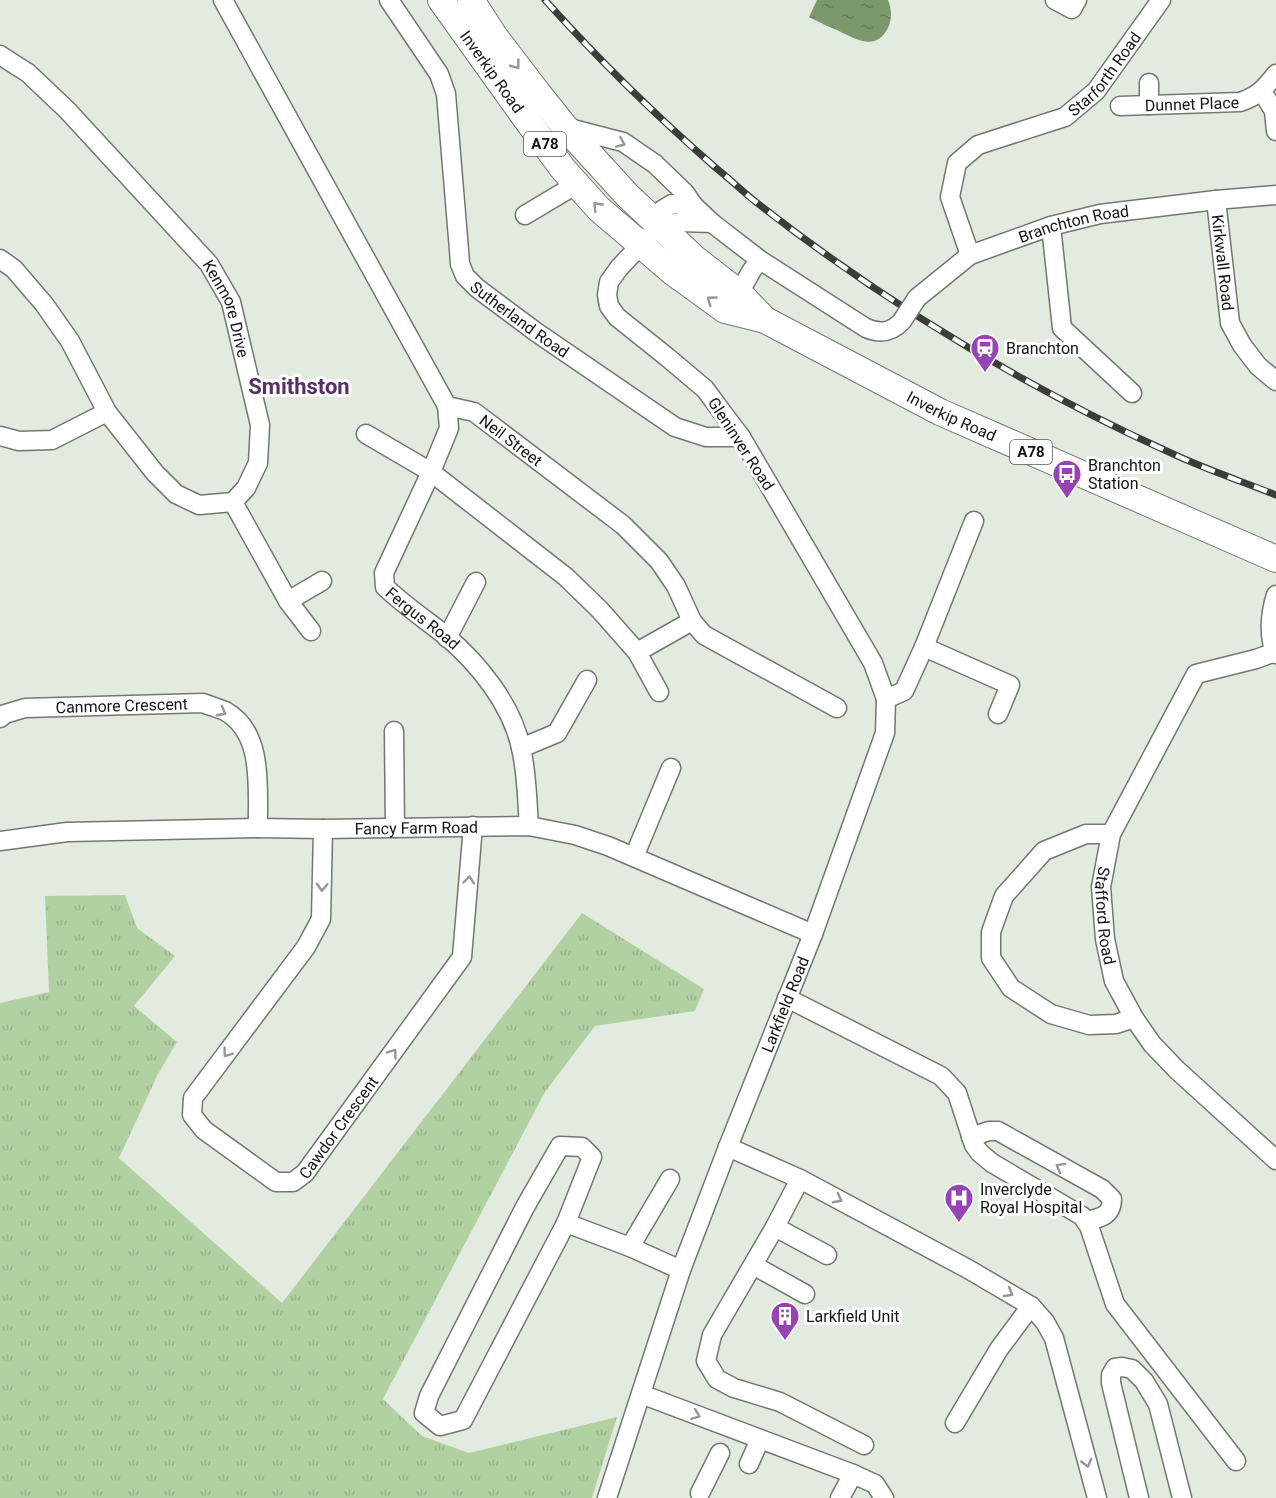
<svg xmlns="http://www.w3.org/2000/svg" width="1276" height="1498" viewBox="0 0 1276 1498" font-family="Roboto,sans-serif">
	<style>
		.park { fill: url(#park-tufts) }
		.water { fill: url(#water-ripples) }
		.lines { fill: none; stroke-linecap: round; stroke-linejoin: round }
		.minor-casing { stroke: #72786f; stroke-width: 21 }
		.highway-casing { stroke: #72786f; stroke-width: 28 }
		.minor { stroke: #fff; stroke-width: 18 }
		.highway { stroke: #fff; stroke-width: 26 }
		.rail-casing { stroke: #3a3d38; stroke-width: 7 }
		.rail { stroke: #fff; stroke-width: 4.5; stroke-dasharray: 14; stroke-linecap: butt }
		.minor-bridge-casing { stroke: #72786f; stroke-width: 21; stroke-linecap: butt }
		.minor-bridge { stroke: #fff; stroke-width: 18 }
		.oneway { stroke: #959694 }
		.labels { text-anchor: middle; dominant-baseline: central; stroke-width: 6; stroke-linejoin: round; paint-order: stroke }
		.shield { fill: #fff; stroke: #5a5b59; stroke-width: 1.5 }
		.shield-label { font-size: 15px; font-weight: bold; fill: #131512 }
		.street-label { font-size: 16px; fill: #131512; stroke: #fff }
		.poi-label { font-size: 16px; fill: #131512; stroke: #fff; text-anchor: start }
		.district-label { font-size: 22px; font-weight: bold; fill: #562f66; stroke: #fff }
	</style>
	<defs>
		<pattern id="park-tufts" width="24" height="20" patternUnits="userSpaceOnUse" patternTransform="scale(1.5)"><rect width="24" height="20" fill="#b2d1a3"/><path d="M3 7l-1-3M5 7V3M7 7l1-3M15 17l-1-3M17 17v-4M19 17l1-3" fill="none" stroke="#98b38b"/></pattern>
		<pattern id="water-ripples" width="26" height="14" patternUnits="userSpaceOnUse" patternTransform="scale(1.5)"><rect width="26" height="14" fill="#7b996c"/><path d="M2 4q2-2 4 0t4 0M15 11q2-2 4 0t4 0" fill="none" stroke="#647c57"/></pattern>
	</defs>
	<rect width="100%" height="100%" fill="#e3ebe0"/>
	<path class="park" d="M125 895 137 928 175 956 134 1006 177 1042 158 1074 119 1158 282 1303 582 913 704 989 695 1011 595 1026 545 1092 383 1399 422 1436 469 1453 617 1417 592 1498H0V1003L49 992 45 896Z"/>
	<path class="water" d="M817 0H888C892 9 892 19 888 28 876 51 857 40 839 31 829 27 819 22 809 17Z"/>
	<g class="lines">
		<g class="minor-casing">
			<g id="minor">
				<path id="s1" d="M223 0 447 406 474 412 623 525 659 561 676 586 692 621 704 635 837 708"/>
				<path id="s2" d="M389 0 439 74 446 94 459 250 460 264 465 276 477 288 536 332 675 427 706 437H741"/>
				<path d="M1055 0 1072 9 1077 0"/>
				<path id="s3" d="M0 55 28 73 67 110 209 264 231 302 260 425 258 463 246 488 233 502 199 505 176 494 155 473 107 412 70 341 44 304 14 269 0 259"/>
				<path d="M1149 83V105"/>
				<path d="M1262 91 1274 111 1276 131"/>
				<path id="s4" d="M1120 106 1240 102C1258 96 1264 89 1276 74"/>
				<path d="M565 127 623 142 655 164 685 193 694 206"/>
				<path id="s5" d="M1216 200 1230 323 1242 345 1258 366 1276 381"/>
				<path d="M525 215 577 184"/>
				<path d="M659 226 662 210 672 204 694 206 712 223 760 260 866 328C880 334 891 333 902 321"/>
				<path d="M659 226 681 222 712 223"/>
				<path d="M1051 226 1062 328 1132 393"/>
				<path id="s6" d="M970 255 950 197 957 163 978 145 1065 117 1096 91 1161 0"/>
				<path d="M739 293 752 270 760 260"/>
				<path id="s7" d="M917 298 970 255 1051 226 1100 214 1216 200 1276 195"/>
				<path id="s8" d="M447 406 449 428 431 472 384 573 385 587C404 605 426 620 446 636 479 664 512 705 521 748 527 773 527 800 529 826"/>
				<path d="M366 434 431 472 566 577 600 610 637 652 659 692"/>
				<path d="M0 436 19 441 52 440 107 412"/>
				<path d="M233 502 288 601 311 631"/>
				<path d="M1276 595C1270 613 1268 637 1276 654"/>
				<path d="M288 601 322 581"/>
				<path d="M447 638 476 582"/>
				<path d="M924 647 1010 685 998 714"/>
				<path d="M637 652 692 621"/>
				<path id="s9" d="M1275 652 1256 659 1196 674 1111 834 1101 887 1105 939 1114 981 1134 1018 1152 1044 1177 1070 1276 1160"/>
				<path d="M886 699 904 691 924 647 974 521"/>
				<path id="s10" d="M0 718 5 714 25 708 203 703C210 706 218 708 225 711 265 733 257 790 258 828"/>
				<path d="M394 731 395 828"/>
				<path d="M521 748 557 733 587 680"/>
				<path id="s11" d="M323 829 321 919 306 947 193 1098 192 1115 204 1130 276 1182H293L305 1173 462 957 473 826"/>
				<path d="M1111 834H1086L1044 851 1004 896 991 932V958L1011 988 1051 1014 1089 1025 1116 1024 1134 1018"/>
				<path id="s12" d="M0 841 67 832 258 828 323 829 529 826 575 835 608 846 813 934"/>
				<path d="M634 857 671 768"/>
				<path d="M787 998 941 1076 957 1093 974 1145 980 1153 992 1163 1082 1216 1089 1226 1115 1304 1236 1461"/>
				<path d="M971 1137 989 1131H998L1102 1189 1112 1199C1112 1216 1100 1218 1086 1221"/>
				<path d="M560 1146 582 1147 592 1157 566 1223 463 1420 440 1426 424 1413 429 1396 525 1207Z"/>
				<path d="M728 1147 800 1179 968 1269 1031 1306 1045 1322 1054 1338 1097 1498"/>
				<path d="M800 1179 775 1227 712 1335 706 1361 717 1379 734 1388 780 1402 864 1445"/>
				<path d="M566 1223 630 1247 681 1270"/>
				<path d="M775 1227 827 1255"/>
				<path d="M630 1247 670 1179"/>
				<path d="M753 1265 805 1294"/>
				<path d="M641 1394 853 1474 875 1484 884 1498"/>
				<path d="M955 1423 999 1349 1031 1306"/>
				<path d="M749 1464 760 1439"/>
				<path d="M700 1493 720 1453"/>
				<path id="s13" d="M607 1498 681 1270 728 1147 813 934 885 733 886 699 873 663 741 437 725 416 705 389 667 357 617 317 609 306 607 295 609 282 619 268 648 237"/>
				<path d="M840 1498 853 1474"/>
				<path d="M1139 1498 1111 1383V1375L1115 1368 1122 1367 1132 1369 1144 1381 1158 1404 1182 1498"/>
			</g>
		</g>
		<g class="highway-casing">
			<g id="highway">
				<path id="s14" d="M441 0 524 116 563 169 599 209 674 273 725 310 765 320 940 412 1276 559"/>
				<path d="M471 0 495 37 537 92 565 127 627 195 694 258 739 293 765 320"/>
			</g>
		</g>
		<use href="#minor" class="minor"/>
		<use href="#highway" class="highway"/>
		<g class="rail-casing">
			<path id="rail" d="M545 0C598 59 655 115 716 168 731 180 745 194 761 206 887 304 1025 387 1171 453 1205 469 1241 481 1276 495"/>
		</g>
		<use href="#rail" class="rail"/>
		<g class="minor-bridge-casing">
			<path id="minor-bridge" d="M902 321 917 298"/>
		</g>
		<use href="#minor-bridge" class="minor-bridge"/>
	</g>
	<defs><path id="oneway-chevron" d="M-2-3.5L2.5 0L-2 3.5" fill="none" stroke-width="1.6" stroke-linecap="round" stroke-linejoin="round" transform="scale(1.5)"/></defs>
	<g class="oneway">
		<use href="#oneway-chevron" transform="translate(516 65) rotate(53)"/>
		<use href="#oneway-chevron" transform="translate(621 143) rotate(23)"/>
		<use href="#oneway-chevron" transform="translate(597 206) rotate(-134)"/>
		<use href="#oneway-chevron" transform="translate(711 300) rotate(-144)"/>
		<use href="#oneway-chevron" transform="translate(222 712) rotate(28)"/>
		<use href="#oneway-chevron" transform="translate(469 880) rotate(-85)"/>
		<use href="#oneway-chevron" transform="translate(322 887) rotate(92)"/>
		<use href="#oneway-chevron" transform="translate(227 1053) rotate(126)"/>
		<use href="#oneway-chevron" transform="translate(393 1053) rotate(-54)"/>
		<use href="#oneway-chevron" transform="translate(1060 1167) rotate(-151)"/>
		<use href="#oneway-chevron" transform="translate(838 1199) rotate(28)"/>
		<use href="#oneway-chevron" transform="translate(1009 1293) rotate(31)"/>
		<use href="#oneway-chevron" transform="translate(696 1415) rotate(21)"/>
		<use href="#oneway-chevron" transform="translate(1087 1463) rotate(75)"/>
	</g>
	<defs>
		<g id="station-pin" transform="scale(1.5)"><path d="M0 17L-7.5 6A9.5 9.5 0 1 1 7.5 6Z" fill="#9644b3" stroke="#fff"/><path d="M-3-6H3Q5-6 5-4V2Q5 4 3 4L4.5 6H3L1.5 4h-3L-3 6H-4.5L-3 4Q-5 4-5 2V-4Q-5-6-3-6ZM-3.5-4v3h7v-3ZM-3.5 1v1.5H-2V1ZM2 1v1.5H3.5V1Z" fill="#fff"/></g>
		<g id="bus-pin" transform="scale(1.5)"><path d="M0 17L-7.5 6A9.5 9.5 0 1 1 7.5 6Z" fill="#9644b3" stroke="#fff"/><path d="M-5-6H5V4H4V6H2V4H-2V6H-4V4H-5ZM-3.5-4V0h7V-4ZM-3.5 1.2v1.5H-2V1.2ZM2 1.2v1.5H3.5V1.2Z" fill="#fff"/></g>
		<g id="hospital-pin" transform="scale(1.5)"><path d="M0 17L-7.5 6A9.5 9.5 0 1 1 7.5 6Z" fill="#9644b3" stroke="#fff"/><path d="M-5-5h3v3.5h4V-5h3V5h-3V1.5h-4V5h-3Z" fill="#fff"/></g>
		<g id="building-pin" transform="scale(1.5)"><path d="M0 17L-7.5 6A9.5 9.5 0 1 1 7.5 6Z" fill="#9644b3" stroke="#fff"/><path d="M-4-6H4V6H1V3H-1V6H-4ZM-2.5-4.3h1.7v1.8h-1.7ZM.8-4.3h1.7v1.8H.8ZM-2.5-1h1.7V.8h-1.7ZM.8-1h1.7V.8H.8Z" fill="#fff"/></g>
	</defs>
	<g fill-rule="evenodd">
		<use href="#station-pin" x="985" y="348"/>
		<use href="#bus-pin" x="1067" y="474"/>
		<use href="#hospital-pin" x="959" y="1198"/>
		<use href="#building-pin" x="785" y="1316"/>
	</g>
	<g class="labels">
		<g class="shield">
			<rect x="524" y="132" width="42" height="24" rx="4.5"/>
			<rect x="1010" y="440" width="42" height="24" rx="4.5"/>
		</g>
		<g class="shield-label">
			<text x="545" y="144">A78</text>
			<text x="1031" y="452">A78</text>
		</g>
		<g class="street-label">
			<text stroke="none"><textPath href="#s14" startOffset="88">Inverkip Road</textPath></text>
			<text stroke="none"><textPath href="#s6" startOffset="274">Starforth Road</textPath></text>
			<text stroke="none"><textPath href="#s4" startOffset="72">Dunnet Place</textPath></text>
			<text stroke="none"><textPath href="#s7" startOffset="177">Branchton Road</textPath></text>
			<text stroke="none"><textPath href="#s5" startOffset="63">Kirkwall Road</textPath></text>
			<text stroke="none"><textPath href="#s3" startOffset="345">Kenmore Drive</textPath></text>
			<text stroke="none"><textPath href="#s2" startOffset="364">Sutherland Road</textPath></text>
			<text stroke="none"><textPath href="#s14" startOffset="675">Inverkip Road</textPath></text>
			<text stroke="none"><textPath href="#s1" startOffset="538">Neil Street</textPath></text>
			<text transform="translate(741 444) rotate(57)">Gleninver Road</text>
			<text stroke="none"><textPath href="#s8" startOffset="244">Fergus Road</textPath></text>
			<text stroke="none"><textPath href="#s10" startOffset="124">Canmore Crescent</textPath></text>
			<text stroke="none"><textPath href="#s12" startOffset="417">Fancy Farm Road</textPath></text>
			<text stroke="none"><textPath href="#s9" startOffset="346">Stafford Road</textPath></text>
			<text stroke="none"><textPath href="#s13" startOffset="525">Larkfield Road</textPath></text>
			<text stroke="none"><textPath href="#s11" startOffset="524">Cawdor Crescent</textPath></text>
		</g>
		<g class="poi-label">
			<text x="1006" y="348">Branchton</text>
			<text x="1088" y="465">Branchton<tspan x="1088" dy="18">Station</tspan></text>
			<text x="980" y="1189">Inverclyde<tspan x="980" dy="18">Royal Hospital</tspan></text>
			<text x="806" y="1316">Larkfield Unit</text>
		</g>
		<g class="district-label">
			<text x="299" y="386">Smithston</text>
		</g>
	</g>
</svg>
